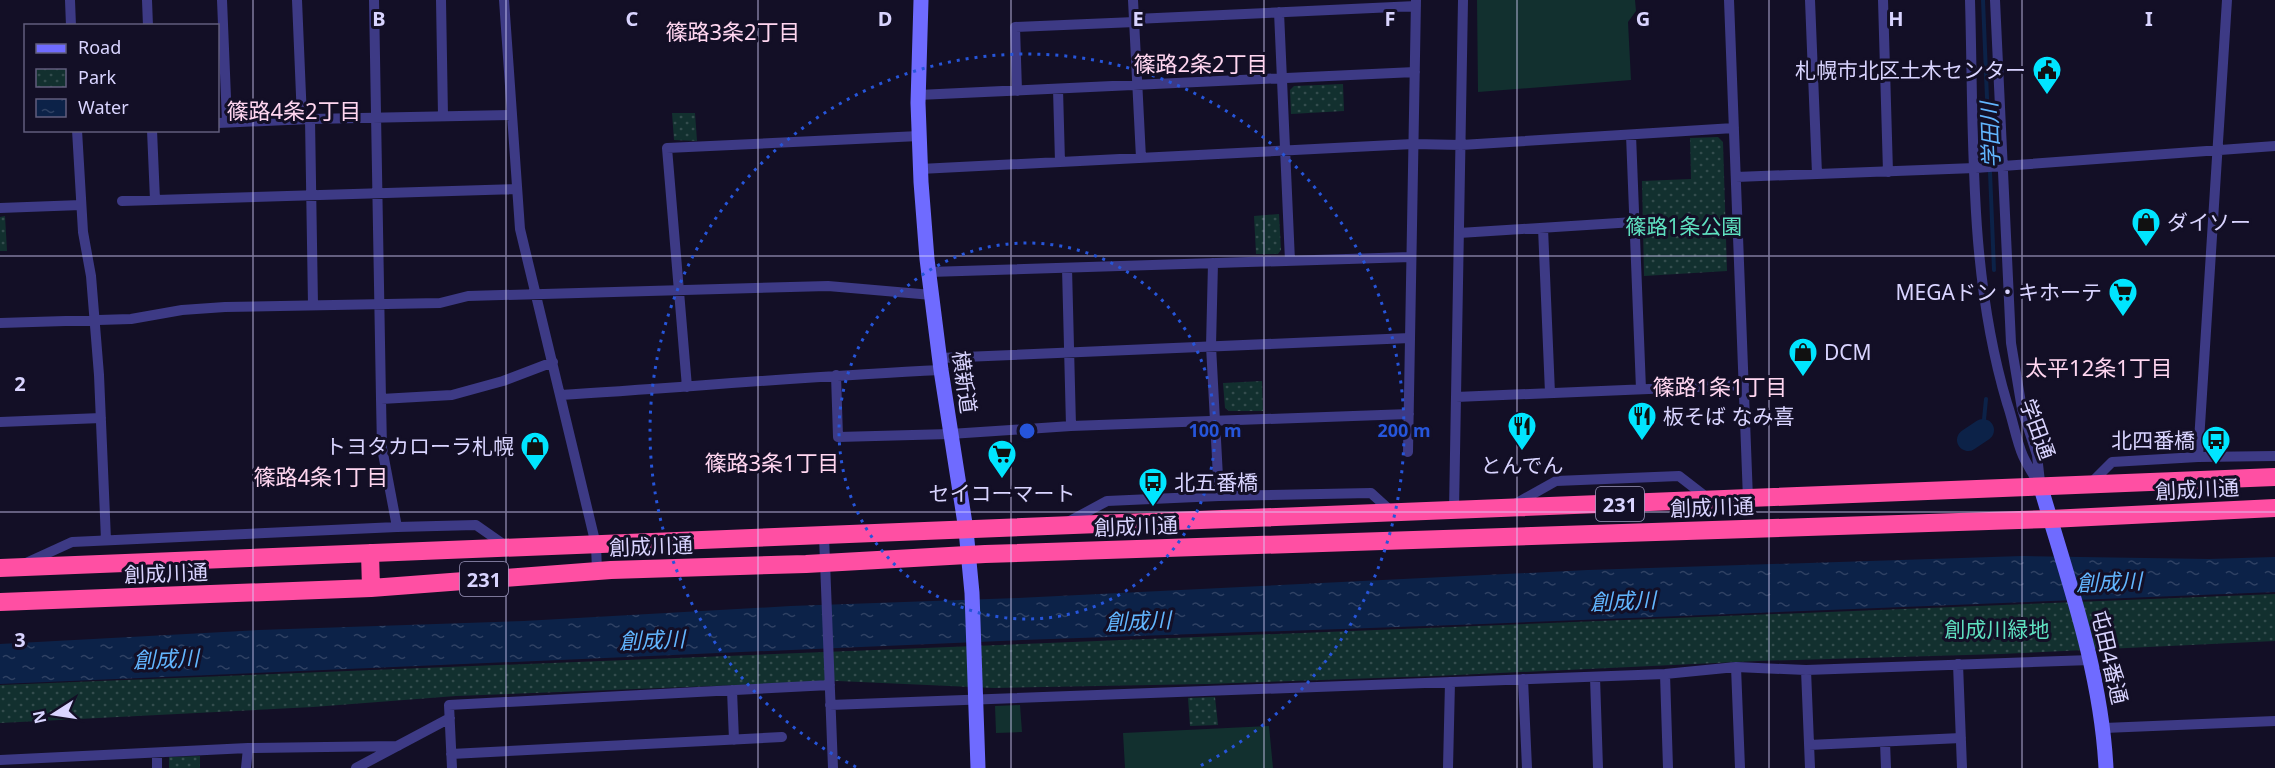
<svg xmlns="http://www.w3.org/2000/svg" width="2275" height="768" viewBox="0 0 2275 768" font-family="'Noto Sans','Noto Sans JP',sans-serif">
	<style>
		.grass { fill: #12302f }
		.park { fill: url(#park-dots) }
		.water { fill: url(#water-ripples) }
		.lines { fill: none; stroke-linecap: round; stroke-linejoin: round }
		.stream { stroke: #0c2248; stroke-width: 4 }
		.river { stroke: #0c2248; stroke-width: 22 }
		.street { stroke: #3d3a85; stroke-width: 10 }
		.secondary { stroke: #6f6bff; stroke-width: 15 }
		.highway { stroke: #ff4fa3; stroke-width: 18 }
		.grid { fill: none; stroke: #d9d4ff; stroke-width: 1.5; stroke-opacity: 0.55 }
		.ring { fill: none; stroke: #2655da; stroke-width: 3; stroke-dasharray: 3 6 }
		.labels { text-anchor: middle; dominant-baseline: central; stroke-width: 6; stroke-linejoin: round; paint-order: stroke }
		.shield { fill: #130f26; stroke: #9e99be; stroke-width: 1.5 }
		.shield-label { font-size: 20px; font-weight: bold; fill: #d9d4ff }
		.poi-label { font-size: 21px; fill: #d9d4ff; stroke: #130f26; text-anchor: end }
		.park-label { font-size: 21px; fill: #5fe0c0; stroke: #130f26 }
		.street-label { font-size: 21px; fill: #d9d4ff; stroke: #130f26 }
		.neighbourhood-label { font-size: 22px; fill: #ffd6f0; stroke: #130f26 }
		.water-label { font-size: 22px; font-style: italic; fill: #62b6ff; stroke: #130f26 }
		.grid-label { font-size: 20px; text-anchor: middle; font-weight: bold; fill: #d9d4ff; stroke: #130f26; stroke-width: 6; stroke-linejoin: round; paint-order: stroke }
		.centre { fill: #2655da; stroke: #130f26; stroke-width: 3 }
		.ring-label { font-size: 18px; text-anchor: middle; font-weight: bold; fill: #2655da; stroke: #130f26; stroke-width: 6; stroke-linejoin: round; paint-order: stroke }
	</style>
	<defs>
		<pattern id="park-dots" width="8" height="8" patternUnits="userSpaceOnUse" patternTransform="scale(1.5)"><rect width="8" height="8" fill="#12302f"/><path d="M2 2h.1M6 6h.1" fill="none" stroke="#344d4e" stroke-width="1.8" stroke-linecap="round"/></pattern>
		<pattern id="water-ripples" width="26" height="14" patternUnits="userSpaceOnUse" patternTransform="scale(1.5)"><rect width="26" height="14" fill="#0c2248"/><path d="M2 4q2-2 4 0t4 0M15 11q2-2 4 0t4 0" fill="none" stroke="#2f4163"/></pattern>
	</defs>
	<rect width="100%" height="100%" fill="#130f26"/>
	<path class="grass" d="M1477 0H1635L1636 11 1628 22 1631 80 1478 92Z
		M1020 705 1022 732 996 733 995 706Z
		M1269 726 1273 768H1125L1123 733Z"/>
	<path class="park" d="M1343 84 1344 111 1291 114 1290 90 1294 86Z
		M672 113H695L697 141 674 140Z
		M1718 137 1723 142 1727 271 1644 276 1642 181 1691 179 1690 138Z
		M1279 214 1281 250 1278 254H1256L1254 216Z
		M5 216 7 251H0V217Z
		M1262 381 1263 411H1229L1225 408 1223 383Z
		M2275 594V641L2001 654 1758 661 1436 676 1207 684 994 688 838 681 456 696 313 707 0 723V685Z
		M1215 697 1218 725 1190 726 1188 698Z
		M200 756V768H169V757Z"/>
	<path class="water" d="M2023 556 2209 559 2275 557V592L1483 624 1022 640 0 684V644L259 630 524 621 791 606 1018 598 1588 570Z"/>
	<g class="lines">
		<path class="stream" d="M1983 0 1994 270
			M1983 430 1986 399"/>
		<path class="river" d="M1968 440 1983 430"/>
		<path class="street" d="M70 0 71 26
			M147 0 148 26
			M222 0 227 122
			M297 0 302 119
			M374 0 381 399 452 395 503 381 553 362
			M441 0 443 116
			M504 0 520 229 596 545 597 571
			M1133 0 1141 158
			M1729 0 1748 499
			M1810 0 1817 174
			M1883 0 1888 172
			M1970 0C1974 135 1968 273 2007 403 2013 420 2016 440 2023 456 2028 467 2035 477 2041 488
			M1995 0 2011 343 2022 409 2037 455 2040 482
			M1279 12 1290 261
			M1135 19 1416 6
			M1058 89 1060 162
			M1017 91 1015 27 1135 22
			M918 95 1415 72
			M310 119 313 305
			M218 123 310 119 512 115
			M77 130 83 232 91 276 99 375 106 540
			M152 130 155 200
			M1631 135 1641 389
			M920 169 1413 144 1461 145 1734 128
			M1736 177 1975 168 2275 146
			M122 201 517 189
			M0 208 81 205
			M1543 228 1550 393
			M1459 233 1634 222
			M1213 263 1211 346 1219 496
			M1067 268 1071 426
			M929 272 1411 257
			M0 323 131 319 182 310 225 307 440 303 468 296 828 286 932 295
			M940 358 1410 338
			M836 375 838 437 950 434 1071 426 1409 414
			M687 387 667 148 919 136
			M560 395C687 387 814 376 941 370
			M1456 397 1744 385
			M381 399 382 448 397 527
			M0 422 101 418
			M1408 452 1416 0
			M2198 457 2227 0
			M2089 485 2112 462 2198 457 2275 456
			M1515 504 1556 481 1679 476 1710 500
			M1454 510 1463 0
			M1068 522 1107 501 1219 496 1371 493 1393 513
			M824 536 833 768
			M26 563 72 542 397 527 476 525 506 546
			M1958 664 1962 768
			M1736 667 1740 768
			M1806 670 1810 768
			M1665 674 1668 768
			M1595 677 1598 768
			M1523 679 1527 768
			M732 690 734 740
			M830 705 1665 674 1736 667 1806 670 2091 660
			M2104 728 2275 721
			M1885 742 1886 768
			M1809 745 1961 738
			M157 753V768
			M451 754 782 737
			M0 760 248 748 398 746
			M246 768 248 748
			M356 768 450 718
			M452 768 449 705 830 685
			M1448 768 1450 682"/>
		<path class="secondary" d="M921 0 918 103 921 182 927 259 941 370 966 530 972 593 978 768
			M2041 488C2068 580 2101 671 2106 768"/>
		<path class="highway" d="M370 553 371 588
			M0 568 2275 477
			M0 602 371 588 611 570 806 564 985 554 2050 519 2275 508"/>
	</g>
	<path class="grid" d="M253 0V768M506 0V768M758 0V768M1011 0V768M1264 0V768M1517 0V768M1769 0V768M2022 0V768M0 256H2275M0 512H2275"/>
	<g class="ring">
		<circle cx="1027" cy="431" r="188"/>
		<path d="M856 767A377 377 0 1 1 1198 767"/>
	</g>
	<defs>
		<g id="civic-pin" transform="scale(1.5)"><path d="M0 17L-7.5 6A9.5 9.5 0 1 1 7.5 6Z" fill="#00e5ff" stroke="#130f26"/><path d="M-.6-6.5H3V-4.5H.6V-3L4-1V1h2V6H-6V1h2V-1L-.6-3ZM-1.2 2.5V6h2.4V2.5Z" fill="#111"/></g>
		<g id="shop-pin" transform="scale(1.5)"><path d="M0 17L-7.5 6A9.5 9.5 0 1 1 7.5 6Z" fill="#00e5ff" stroke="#130f26"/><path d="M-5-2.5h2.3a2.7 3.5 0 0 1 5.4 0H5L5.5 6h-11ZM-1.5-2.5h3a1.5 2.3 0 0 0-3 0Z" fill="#111"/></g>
		<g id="supermarket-pin" transform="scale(1.5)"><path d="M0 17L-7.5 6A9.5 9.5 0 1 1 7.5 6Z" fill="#00e5ff" stroke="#130f26"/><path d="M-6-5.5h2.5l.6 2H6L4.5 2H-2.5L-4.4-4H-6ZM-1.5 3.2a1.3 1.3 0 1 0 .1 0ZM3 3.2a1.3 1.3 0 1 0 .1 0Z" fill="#111"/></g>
		<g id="restaurant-pin" transform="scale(1.5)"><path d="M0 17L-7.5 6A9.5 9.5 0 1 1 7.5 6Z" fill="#00e5ff" stroke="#130f26"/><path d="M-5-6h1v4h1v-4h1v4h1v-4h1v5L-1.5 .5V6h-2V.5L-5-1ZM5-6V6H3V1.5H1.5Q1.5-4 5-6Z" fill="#111"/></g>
		<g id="bus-pin" transform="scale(1.5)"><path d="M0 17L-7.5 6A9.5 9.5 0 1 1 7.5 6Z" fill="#00e5ff" stroke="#130f26"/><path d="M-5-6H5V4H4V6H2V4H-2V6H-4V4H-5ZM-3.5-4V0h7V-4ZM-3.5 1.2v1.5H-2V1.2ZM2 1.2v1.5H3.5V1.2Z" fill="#111"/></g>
	</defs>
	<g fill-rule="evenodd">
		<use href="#civic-pin" x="2047" y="70"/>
		<use href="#shop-pin" x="2146" y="222"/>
		<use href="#supermarket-pin" x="2123" y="292"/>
		<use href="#shop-pin" x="1803" y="352"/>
		<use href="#restaurant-pin" x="1642" y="416"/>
		<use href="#restaurant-pin" x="1522" y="426"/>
		<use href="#bus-pin" x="2216" y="440"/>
		<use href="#shop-pin" x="535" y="446"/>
		<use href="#supermarket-pin" x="1002" y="454"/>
		<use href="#bus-pin" x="1153" y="482"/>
	</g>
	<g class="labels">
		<g class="shield">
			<rect x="1596" y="487" width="48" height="34" rx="4.5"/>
			<rect x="460" y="562" width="48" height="34" rx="4.5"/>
		</g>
		<g class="shield-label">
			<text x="1620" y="504">231</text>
			<text x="484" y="579">231</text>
		</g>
		<g class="poi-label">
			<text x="2026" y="70">札幌市北区土木センター</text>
			<text x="2167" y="222" text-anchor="start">ダイソー</text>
			<text x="2102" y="292">MEGAドン・キホーテ</text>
			<text x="1824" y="352" text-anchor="start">DCM</text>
			<text x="1663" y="416" text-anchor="start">板そば なみ喜</text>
			<text x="2195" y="440">北四番橋</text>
			<text x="514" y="446">トヨタカローラ札幌</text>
			<text x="1522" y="465" text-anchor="middle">とんでん</text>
			<text x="1174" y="482" text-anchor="start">北五番橋</text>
			<text x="1002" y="493" text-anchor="middle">セイコーマート</text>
		</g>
		<g class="park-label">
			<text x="1684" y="226">篠路1条公園</text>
			<text x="1997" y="629">創成川緑地</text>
		</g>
		<g class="street-label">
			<text transform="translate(965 382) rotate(82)">横新道</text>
			<text transform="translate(2038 429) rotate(70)">学田通</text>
			<text transform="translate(2197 489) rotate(-3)">創成川通</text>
			<text transform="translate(1712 507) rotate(-2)">創成川通</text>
			<text transform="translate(1136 526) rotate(-2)">創成川通</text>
			<text transform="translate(651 546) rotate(-2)">創成川通</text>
			<text transform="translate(166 573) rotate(-2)">創成川通</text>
			<text transform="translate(2110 657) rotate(77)">屯田4番通</text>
		</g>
		<g class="neighbourhood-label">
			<text x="733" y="31">篠路3条2丁目</text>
			<text x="1201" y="63">篠路2条2丁目</text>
			<text x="294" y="110">篠路4条2丁目</text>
			<text x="2099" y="367">太平12条1丁目</text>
			<text x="1720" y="386">篠路1条1丁目</text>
			<text x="772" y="462">篠路3条1丁目</text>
			<text x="321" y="476">篠路4条1丁目</text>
		</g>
		<g class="water-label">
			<text transform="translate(1989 135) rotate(-92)">学田川</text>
			<text transform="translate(2109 581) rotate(-2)">創成川</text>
			<text transform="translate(1623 600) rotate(-2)">創成川</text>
			<text transform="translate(1138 620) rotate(-2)">創成川</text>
			<text transform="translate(652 639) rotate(-2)">創成川</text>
			<text transform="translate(166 658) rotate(-2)">創成川</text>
		</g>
	</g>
	<g class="grid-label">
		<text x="379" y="26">B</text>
		<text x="632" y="26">C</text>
		<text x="885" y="26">D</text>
		<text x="1138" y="26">E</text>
		<text x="1390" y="26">F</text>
		<text x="1643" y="26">G</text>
		<text x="1896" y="26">H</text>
		<text x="2149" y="26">I</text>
		<text x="20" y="391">2</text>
		<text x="20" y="647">3</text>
	</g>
	<circle cx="1027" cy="431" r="9" class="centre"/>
	<g class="ring-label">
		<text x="1215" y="437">100 m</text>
		<text x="1404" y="437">200 m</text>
	</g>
	<rect x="24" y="24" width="195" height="108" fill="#130f26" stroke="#625e7d" stroke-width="1.5"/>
	<rect x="36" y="44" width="30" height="9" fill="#6f6bff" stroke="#625e7d" stroke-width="1.5"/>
	<text x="78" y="54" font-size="18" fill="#d9d4ff">Road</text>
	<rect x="36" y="69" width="30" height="18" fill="url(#park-dots)" stroke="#625e7d" stroke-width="1.5"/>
	<text x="78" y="84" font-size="18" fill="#d9d4ff">Park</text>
	<rect x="36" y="99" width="30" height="18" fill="url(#water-ripples)" stroke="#625e7d" stroke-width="1.5"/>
	<text x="78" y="114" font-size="18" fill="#d9d4ff">Water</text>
	<g transform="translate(54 714) rotate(258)" stroke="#130f26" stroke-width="4.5" paint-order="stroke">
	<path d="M0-4.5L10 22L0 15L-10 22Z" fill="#d9d4ff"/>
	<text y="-9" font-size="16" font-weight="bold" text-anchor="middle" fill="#d9d4ff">N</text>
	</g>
</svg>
